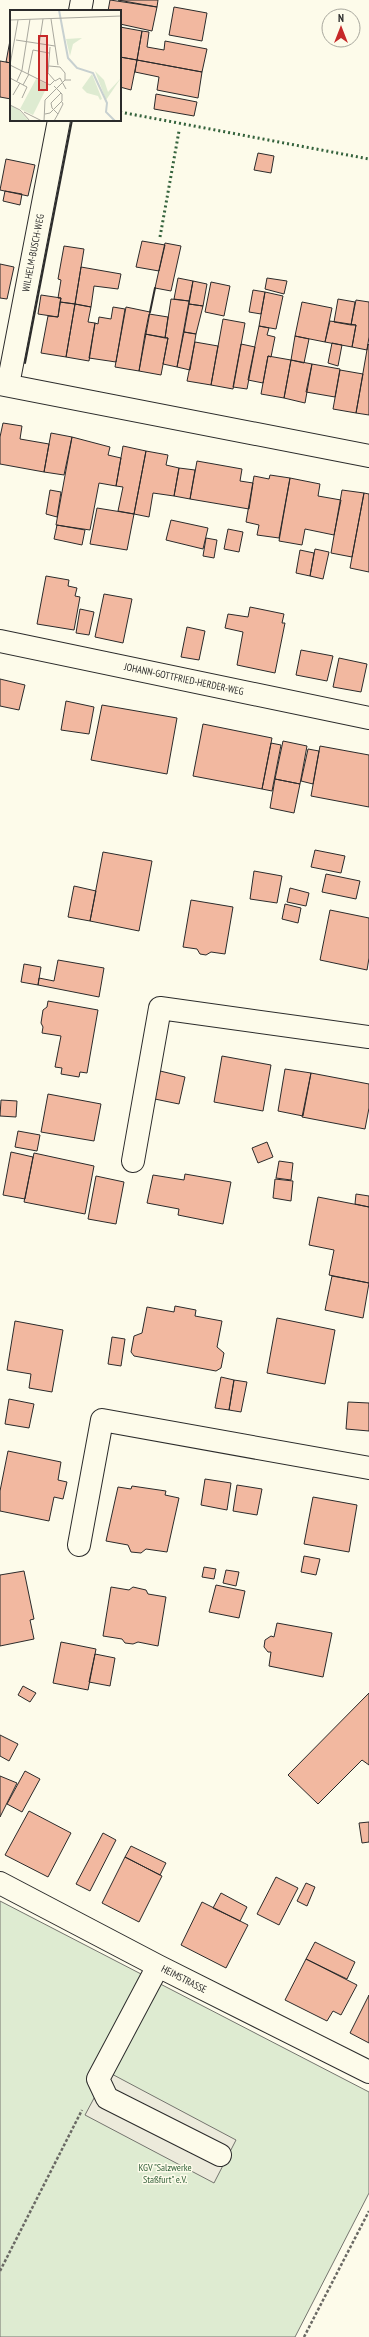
<svg xmlns="http://www.w3.org/2000/svg" width="369" height="2337" viewBox="0 0 369 2337" font-family="'PT Sans Narrow',sans-serif">
	<style>
		.green { fill: #deebd1; stroke: #74746e }
		.parking { fill: #eceadb; stroke: #74746e }
		.building { fill: #f2b8a0; stroke: #2b2b2b }
		.lines { fill: none; stroke-linecap: round; stroke-linejoin: round }
		.minor-casing { stroke: #2b2b2b; stroke-width: 24 }
		.path { stroke: #6a6964; stroke-width: 2.5; stroke-dasharray: 3 2; stroke-linecap: butt }
		.minor { stroke: #fdfbea; stroke-width: 22 }
		.hedge { stroke: #34623c; stroke-width: 3; stroke-dasharray: 2 3; stroke-linecap: butt }
		.wall { stroke: #2b2b2b; stroke-width: 2 }
		.labels { text-anchor: middle; dominant-baseline: central; stroke-width: 3; stroke-linejoin: round; paint-order: stroke }
		.street-label { font-size: 10px; fill: #2b2b2b; stroke: #fdfbea }
		.park-label { font-size: 10px; fill: #34623c; stroke: #fdfbea }
		.inset-river { fill: none; stroke: #c7d0d0; stroke-width: 2 }
		.inset-road { fill: none; stroke: #a9a89e; stroke-width: 1 }
		.view { fill: #c62828; fill-opacity: 0.15; stroke: #c62828; stroke-width: 2 }
		.inset-edge { fill: none; stroke: #2b2b2b; stroke-width: 2 }
	</style>
	<rect width="100%" height="100%" fill="#fdfbea"/>
	<path class="green" d="M0 1901 369 2092V2193L295 2337H0Z"/>
	<path class="parking" d="M108 2072 236 2140 214 2183 85 2115Z"/>
	<path class="building" d="M110 0 157 7 152 31 120 24V11H108Z
		M118 0H158L157 7Z
		M174 7 207 13 202 41 169 35Z
		M120 27 142 31 137 60 120 57Z
		M142 31 149 32 147 47 164 50 165 41 207 49 202 72 137 60Z
		M11 35V63L6 62Z
		M120 57 137 60 131 90 120 87Z
		M137 60 202 72 198 98 157 90 159 77 135 72Z
		M0 61 11 63V99L0 97Z
		M156 94 197 102 194 116 154 109Z
		M258 153 274 156 271 173 254 170Z
		M6 159 35 165 28 196 0 190Z
		M5 191 22 194 20 205 3 201Z
		M142 241 165 245 159 271 136 267Z
		M165 243 181 246 171 291 155 288Z
		M64 246 84 249 75 304 60 302 61 298H58L61 280 58 279Z
		M0 264 14 267 7 299 0 298Z
		M81 267 121 274 118 289 94 286 91 307 75 304Z
		M178 278 193 281 189 301 174 299Z
		M267 278 287 281 284 294 265 289Z
		M193 281 207 284 203 306 189 304Z
		M211 282 230 286 224 316 205 312Z
		M253 290 265 292 261 314 249 312Z
		M265 292 283 296 276 329 259 326Z
		M41 295 61 298 58 317 38 314Z
		M171 299 189 301 177 367 163 364 168 338H165Z
		M338 299 355 302 351 325 334 322Z
		M356 300 369 302V337L367 350 352 347 356 325H351Z
		M60 302 75 304 66 357 41 353 48 316 58 317Z
		M302 302 332 308 325 342 295 336Z
		M75 304 91 307 88 322 95 323 89 361 66 357Z
		M189 304 203 306 196 334 184 332Z
		M113 307 125 309 116 362 89 358 95 323 98 324 99 317 111 319Z
		M126 307 150 312 139 371 115 367Z
		M149 314 168 317 165 338 145 334Z
		M223 319 245 323 233 389 211 385Z
		M330 321 356 325 352 347 325 342Z
		M259 326 269 328 267 335 275 337 271 357 268 356 263 383 248 380Z
		M184 332 196 334 190 370 177 367Z
		M145 334 168 338 161 375 139 371Z
		M295 336 309 339 304 363 291 360Z
		M195 342 218 346 211 385 187 381Z
		M332 343 342 345 338 366 328 363Z
		M241 344 255 347 247 389 233 387Z
		M368 344 369 345V415L356 413Z
		M268 356 291 360 284 398 261 394Z
		M291 360 312 364 305 403 284 398Z
		M312 364 340 369 335 397 306 392Z
		M340 370 363 374 356 413 333 409Z
		M3 423 22 426 20 439 49 444 44 472 0 464V437Z
		M51 433 72 437 64 475 44 472Z
		M72 437 110 447 108 455 121 458 116 486 99 483 90 530 56 525Z
		M123 446 146 451 134 514 118 511 123 487 116 486Z
		M146 451 168 455 166 465 179 468 174 496 153 493 149 517 134 514Z
		M197 461 242 469 240 481 253 483 249 509 190 499Z
		M179 468 195 470 190 499 174 496Z
		M270 475 290 478 279 538 257 535 259 525 246 522 254 476 269 479Z
		M290 478 320 484 318 496 341 500 334 535 305 529 302 545 279 541Z
		M50 490 61 492 57 517 46 514Z
		M342 490 364 493 352 557 331 553Z
		M364 493 369 494V572L350 568Z
		M97 508 134 514 127 550 90 544Z
		M171 520 208 528 203 549 166 540Z
		M57 525 85 530 82 545 54 539Z
		M228 529 243 532 239 552 224 549Z
		M206 538 217 540 214 558 203 556Z
		M315 549 329 552 323 579 310 576Z
		M300 550 314 553 310 576 296 573Z
		M46 576 69 580 68 586 77 588 75 596 80 597 74 630 37 624Z
		M104 594 132 599 123 643 95 637Z
		M250 607 284 614 282 623H285L275 673 237 665 243 632 225 628 228 614 248 617Z
		M80 609 94 612 89 635 76 633Z
		M187 627 205 631 199 660 181 657Z
		M301 650 333 656 327 681 296 675Z
		M339 658 367 664 361 692 333 687Z
		M0 679 25 685 19 710 0 706Z
		M66 701 94 707 89 734 61 730Z
		M102 705 177 718 167 774 91 760Z
		M203 724 272 738 262 789 193 776Z
		M283 741 307 746 300 784 275 779Z
		M271 743 281 745 272 791 262 789Z
		M320 746 369 755V807L311 796Z
		M308 749 319 751 313 784 301 781Z
		M275 779 300 784 294 813 270 808Z
		M315 850 345 856 341 873 311 867Z
		M103 852 152 861 139 931 90 921Z
		M254 871 282 876 277 903 250 899Z
		M326 874 360 881 356 899 322 892Z
		M74 886 96 891 90 921 68 917Z
		M290 888 309 893 306 906 287 902Z
		M191 900 233 907 225 954 211 952 206 955 200 954 197 949 183 947Z
		M285 904 301 908 298 923 282 919Z
		M330 910 369 918V958L367 970 320 960Z
		M58 960 104 968 99 997 38 985 39 978 54 981Z
		M24 964 41 967 38 985 21 982Z
		M48 1001 98 1010 87 1073 80 1072 79 1077 61 1074 62 1068 55 1067 61 1036 42 1033 43 1027 41 1023 43 1010 47 1007Z
		M222 1056 271 1065 263 1111 214 1102Z
		M285 1069 311 1073 303 1116 278 1111Z
		M156 1070 185 1077 179 1104 150 1098Z
		M311 1073 369 1084V1108L365 1129 302 1117Z
		M48 1094 101 1104 94 1141 41 1132Z
		M1 1100 17 1101 16 1117 0 1116Z
		M18 1131 40 1135 37 1151 15 1147Z
		M267 1142 273 1157 258 1163 252 1148Z
		M11 1152 33 1157 25 1199 3 1195Z
		M34 1153 94 1166 85 1214 24 1202Z
		M279 1161 293 1163 291 1180 276 1178Z
		M185 1174 231 1182 223 1224 178 1215 179 1209 147 1203 153 1175 184 1180Z
		M96 1176 124 1182 116 1224 88 1219Z
		M275 1179 293 1181 291 1201 273 1198Z
		M356 1194 369 1196V1207L355 1204Z
		M318 1197 369 1207V1283L329 1275 334 1250 309 1245Z
		M332 1276 369 1283 363 1318 325 1310Z
		M175 1306 196 1310 195 1316 222 1321 217 1347 224 1353 221 1368 216 1371 134 1356 131 1352 134 1336 142 1333 147 1307 174 1312Z
		M277 1318 335 1330 325 1384 267 1373Z
		M15 1321 63 1330 52 1392 29 1388 31 1374 7 1370Z
		M112 1337 125 1339 121 1366 108 1364Z
		M221 1377 234 1380 229 1410 215 1408Z
		M234 1380 247 1382 241 1412 229 1410Z
		M9 1399 34 1404 29 1428 5 1424Z
		M348 1402 369 1403V1431L346 1429Z
		M8 1451 61 1462 58 1480 67 1482 63 1499 54 1497 49 1521 0 1511V1491Z
		M205 1479 231 1483 227 1510 201 1505Z
		M237 1485 262 1489 257 1515 233 1511Z
		M132 1486 166 1491 165 1495 179 1498 167 1552 146 1549 141 1553 131 1552 128 1545 106 1541 118 1487 131 1489Z
		M313 1497 357 1505 349 1552 304 1544Z
		M304 1556 320 1559 316 1575 301 1572Z
		M204 1567 216 1569 214 1579 202 1577Z
		M226 1570 239 1572 236 1586 223 1583Z
		M24 1571 34 1619 30 1620 34 1639 0 1646V1575Z
		M216 1585 245 1591 239 1618 209 1612Z
		M111 1587 129 1590 133 1587 146 1590 148 1594 166 1597 158 1646 138 1642 133 1644 125 1643 122 1639 103 1636Z
		M277 1623 332 1633 323 1677 269 1666 271 1652H268L264 1647 265 1640 271 1636 274 1637Z
		M61 1642 96 1649 88 1690 53 1683Z
		M95 1654 115 1658 110 1686 89 1682Z
		M23 1686 36 1693 30 1702 18 1695Z
		M369 1693V1765L362 1760 318 1804 288 1775Z
		M0 1735 18 1744 9 1761 0 1756Z
		M25 1771 40 1779 22 1812 7 1804Z
		M0 1776 17 1783 0 1817Z
		M29 1811 71 1833 48 1877 5 1855Z
		M369 1822V1842L362 1843 359 1823Z
		M103 1833 116 1840 90 1891 76 1884Z
		M131 1846 166 1863 160 1875 125 1857Z
		M125 1857 162 1876 139 1922 102 1903Z
		M276 1877 298 1888 279 1925 257 1914Z
		M306 1883 315 1887 307 1906 297 1901Z
		M221 1893 247 1907 240 1921 213 1908Z
		M202 1902 248 1925 226 1968 181 1945Z
		M315 1942 355 1962 347 1979 306 1959Z
		M306 1959 357 1985 341 2015 333 2011 327 2021 285 2000Z
		M369 1995V2043L350 2033Z"/>
	<g class="lines">
		<g class="minor-casing">
			<path id="minor" d="M80 11 82 0
				M0 384 369 456
				M8 385 59 120
				M0 641 369 718
				M133 1161 160 1008 369 1037
				M79 1545 102 1420 369 1468
				M0 1883 158 1966 369 2072
				M158 1966 98 2079 107 2098 220 2155"/>
		</g>
		<path class="path" d="M0 2271 82 2110
			M304 2337 369 2211"/>
		<use href="#minor" class="minor"/>
		<path class="hedge" d="M120 112 369 159
			M160 237 179 131"/>
		<path class="wall" d="M150 312 155 288
			M25 363 72 120"/>
	</g>
	<g class="labels">
		<g class="street-label">
			<text transform="translate(33 253) rotate(-79)">WILHELM-BUSCH-WEG</text>
			<text transform="translate(184 679) rotate(12)">JOHANN-GOTTFRIED-HERDER-WEG</text>
			<text transform="translate(184 1979) rotate(27)">HEIMSTRASSE</text>
		</g>
		<g class="park-label">
			<text x="165" y="2167">KGV "Salzwerke<tspan x="165" dy="12">Staßfurt" e.V.</tspan></text>
		</g>
	</g>
	<g transform="translate(10 10)">
		<rect width="111" height="111" fill="#fdfbea"/>
		<path d="M72 28 63 34 60 46 56 29ZM85 61 94 70 98 82 111 68 96 90ZM82 64 92 89 90 90 88 86 77 83 72 78ZM26 69 38 75 23 105 10 99ZM0 95 9 100 19 111H0Z" fill="#deebd1"/>
		<path class="inset-river" d="M49 0 58 48 67 58 83 63 97 93 96 102 105 111"/>
		<path class="inset-road" d="M41 9 48 55M0 10 111 6M6 30 45 36M29 35 33 9M40 37 38 63 45 71 50 68 56 79M0 55 40 75 44 71M0 55 8 10M39 56 50 57 55 63V70M18 64 23 40 39 43M0 68 17 77 12 88M7 71 12 60 20 9M13 75 19 64M3 85 10 73M0 95 10 100 20 111M14 102 32 111M35 104 40 103 52 91V84L44 76M48 104 53 94 52 92M34 111 35 90 55 70H61M44 111 48 104 42 98 41 93 51 83"/>
		<path class="view" d="M29 26H37V80H29Z"/>
		<rect width="111" height="111" class="inset-edge"/>
	</g>
	<g transform="translate(341 28)"><circle r="19" fill="#fdfbea" stroke="#a9a89e"/>
	<path d="M0-3L7 15L0 10L-7 15Z" fill="#c62828"/>
	<text y="-6" font-size="11" font-weight="bold" text-anchor="middle" fill="#2b2b2b">N</text>
	</g>
</svg>
